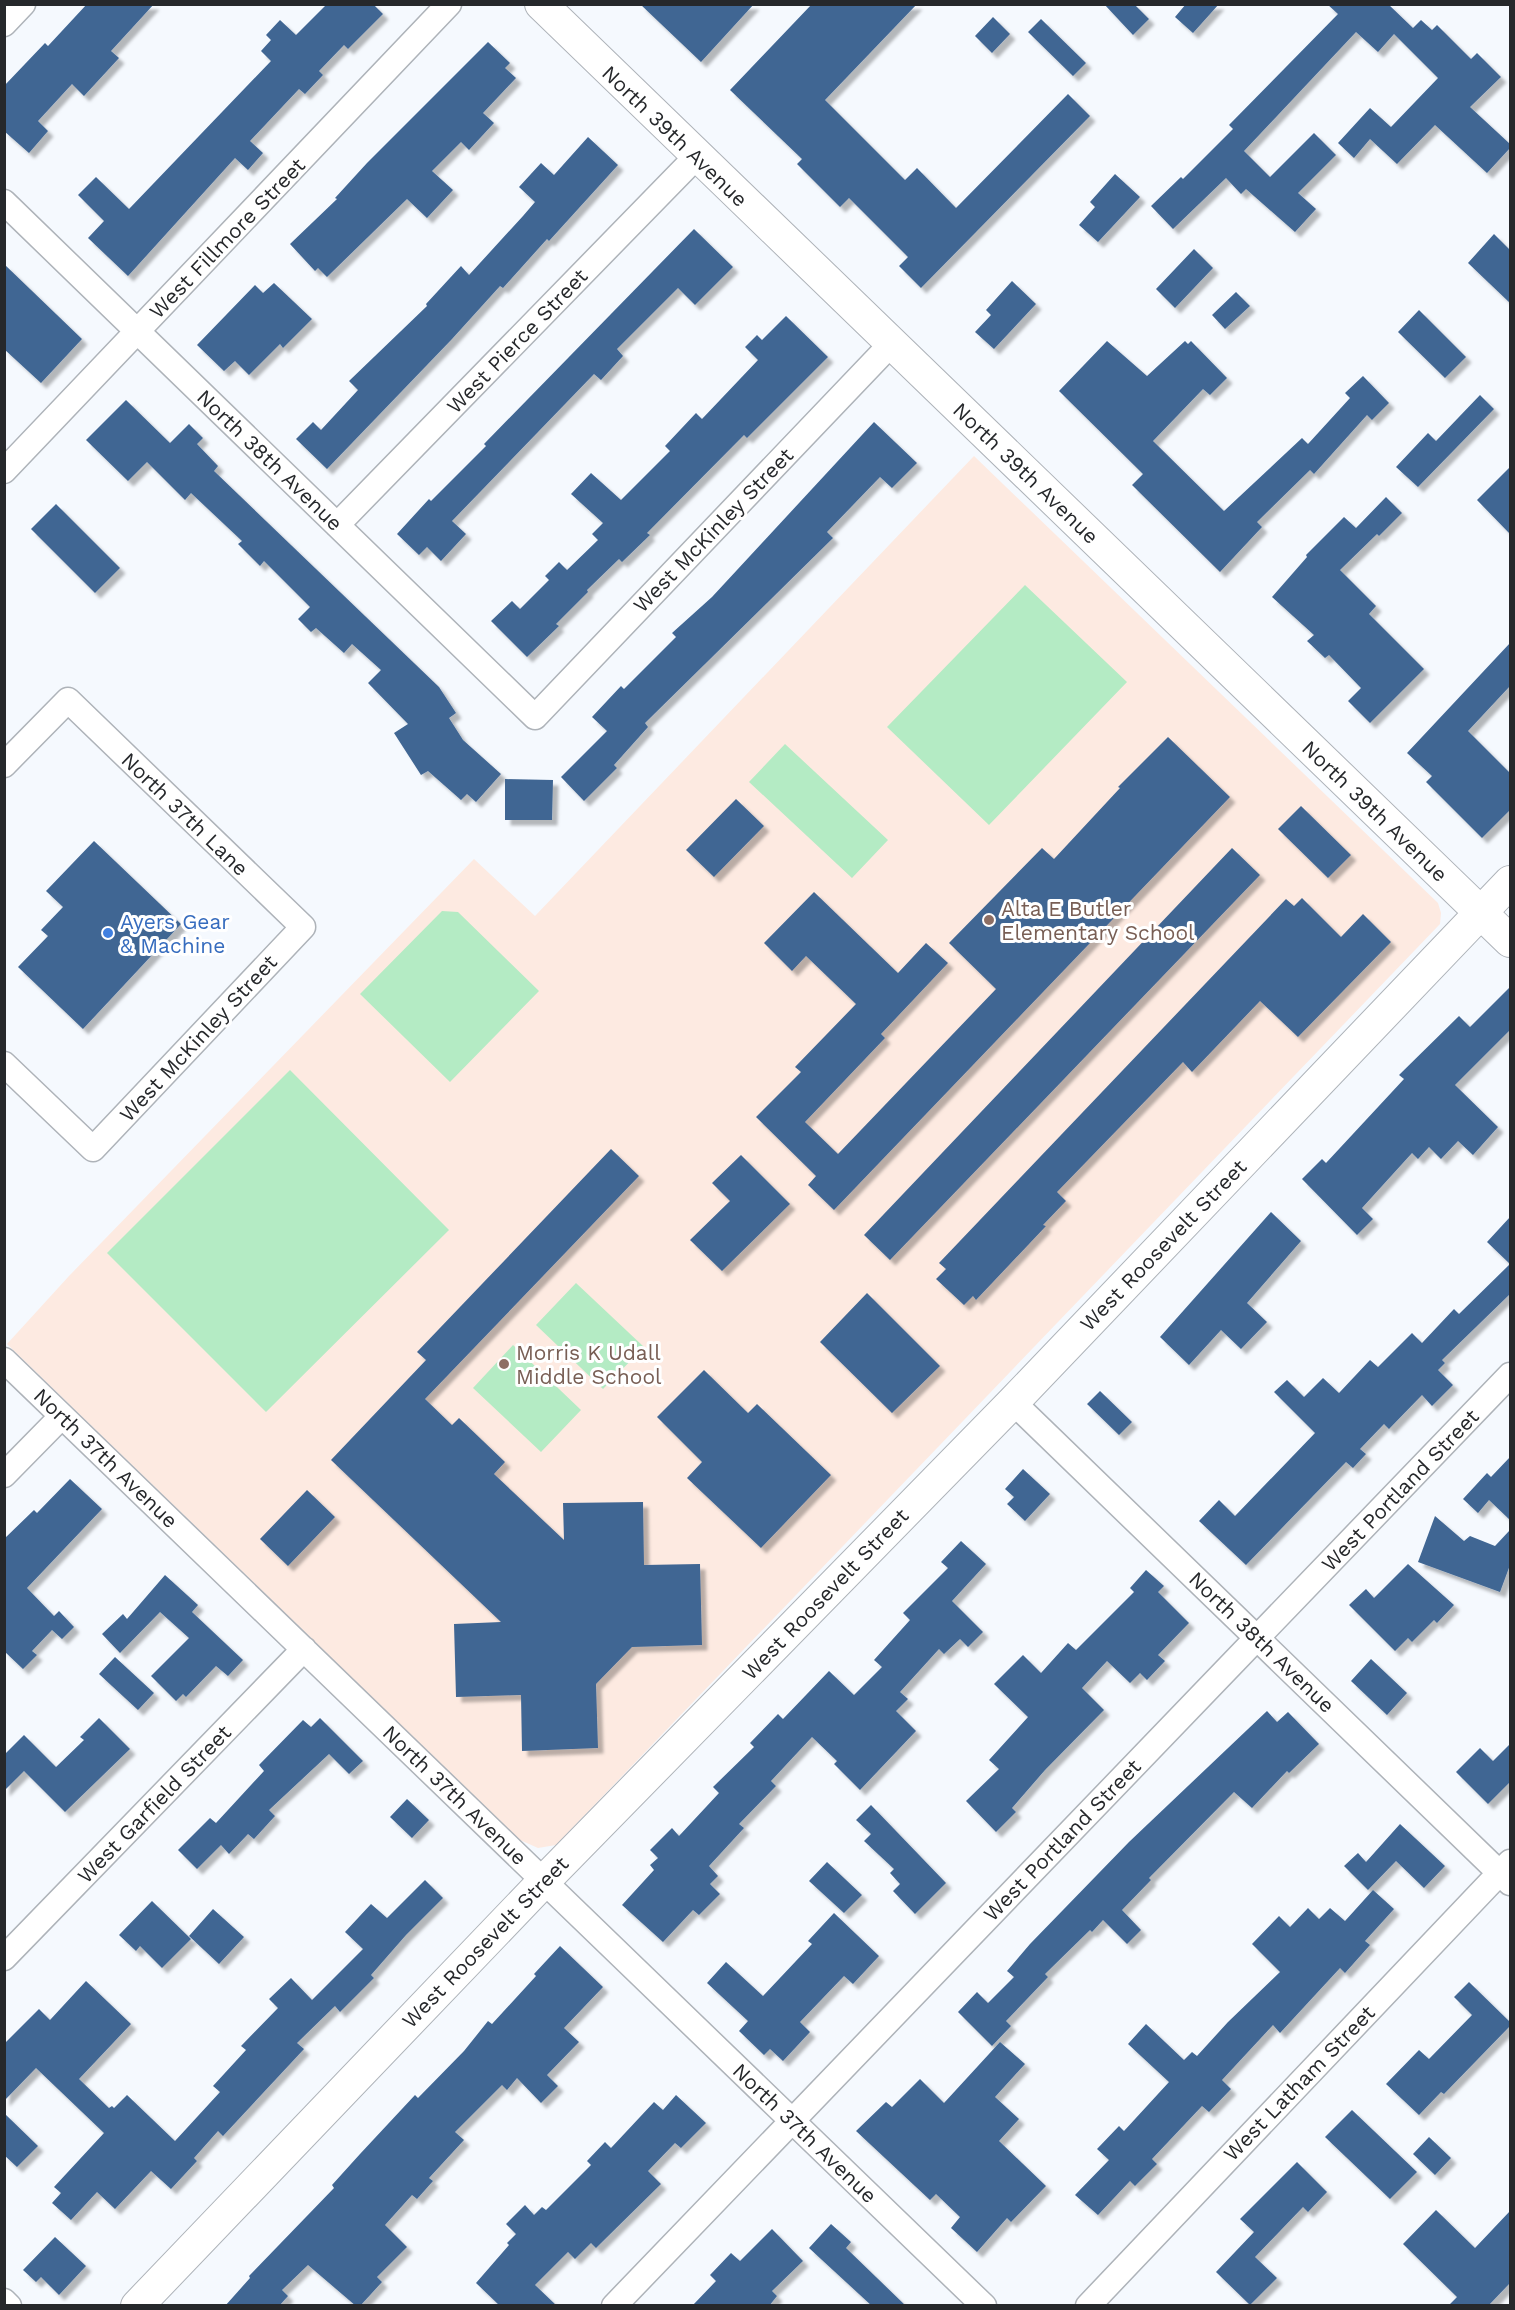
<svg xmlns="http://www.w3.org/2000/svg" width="1515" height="2310" viewBox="0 0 1515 2310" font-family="'Work Sans',sans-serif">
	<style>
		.education { fill: #fdeae1 }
		.green { fill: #b4ebc4 }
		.building { fill: #406693; filter: url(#shadow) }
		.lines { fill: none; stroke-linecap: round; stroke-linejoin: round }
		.minor-casing { stroke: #aeb3b9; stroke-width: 27 }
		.tertiary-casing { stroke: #aeb3b9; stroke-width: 34 }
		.minor { stroke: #fff; stroke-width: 24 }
		.tertiary { stroke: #fff; stroke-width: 32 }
		.education-dot { fill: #8d6e63; stroke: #fff; stroke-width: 2 }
		.shop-dot { fill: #3f7fe0; stroke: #fff; stroke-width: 2 }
		.labels { text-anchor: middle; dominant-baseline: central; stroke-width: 6; stroke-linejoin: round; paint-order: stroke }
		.street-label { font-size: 21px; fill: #26282b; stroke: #fff }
		.education-label { font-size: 21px; fill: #785e54; stroke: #fff; text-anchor: start }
		.shop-label { font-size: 21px; fill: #366cbe; stroke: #fff; text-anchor: start }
	</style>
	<defs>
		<filter id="shadow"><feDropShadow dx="5.5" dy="5.5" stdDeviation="1.5" flood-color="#0004"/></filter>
	</defs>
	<rect width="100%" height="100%" fill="#f5f9fe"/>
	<path class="education" d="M974 456 1438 903 1441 913 1440 924 556 1845 538 1848 520 1840 7 1344 69 1276 474 859 535 916Z"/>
	<path class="green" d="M1025 585 1127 682 989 825 887 727Z
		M785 744 888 840 852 878 749 782Z
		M442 911 458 912 539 991 450 1082 360 994Z
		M290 1070 449 1230 266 1412 107 1253Z
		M576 1283 644 1347 603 1389 536 1325Z
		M513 1345 581 1410 541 1452 473 1388Z"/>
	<path class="building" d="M87 4H154L111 51 119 58 84 96 72 84 38 121 48 131 29 153 4 131V86L45 43 48 46Z
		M327 4H373L383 14 348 49 344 45 319 71 323 75 305 94 299 89 250 141 263 153 248 170 235 158 128 276 88 238 104 221 78 195 96 177 129 209 271 61 261 51 271 40 266 35 280 20 296 35Z
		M640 4H754L701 62Z
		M812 4H917L825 100 905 180 917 168 956 208 1068 94 1090 116 921 288 899 266 908 257 849 198 840 207 797 164 802 159 730 90Z
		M1104 4H1134L1149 19 1133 35Z
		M1186 4H1219L1193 33 1175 17Z
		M1327 4H1388L1413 28 1421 20 1432 30 1437 25 1471 59 1477 53 1501 77 1470 107 1510 144V148L1487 173 1435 125 1397 164 1370 139 1354 158 1338 143 1370 108 1391 127 1438 78 1394 34 1378 52 1356 32 1244 151 1270 177 1314 133 1336 155 1298 193 1316 209 1295 232 1246 189 1241 194 1226 178 1173 229 1151 206 1181 177 1183 179 1233 129 1229 125 1338 14Z
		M993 17 1010 34 992 53 975 36Z
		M1041 19 1086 63 1073 76 1028 32Z
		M488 42 510 63 505 68 516 78 483 113 494 123 469 150 461 142 432 171 453 190 427 218 407 199 327 277 318 268 315 271 290 244 337 199 335 198 367 163Z
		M588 137 618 165 549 241 547 239 503 288 500 286 452 339 327 469 296 439 313 422 321 430 358 390 349 381 427 306 426 304 461 266 469 275 523 216 535 202 519 187 541 163 554 175Z
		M1115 174 1140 197 1098 242 1079 225 1095 207 1090 202Z
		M694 229 733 267 695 305 678 288 617 349 623 356 601 380 594 374 452 521 466 534 441 561 427 547 419 555 397 534 429 499 431 501 486 446 484 444Z
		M1494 234 1510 250V303L1468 263Z
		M1194 249 1213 268 1175 308 1156 289Z
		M4 264 82 339 41 383 4 349Z
		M1012 281 1036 304 994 349 975 332 991 315 986 310Z
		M274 283 312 319 283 348 280 344 249 375 235 361 224 371 197 345 255 285 263 293Z
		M1236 292 1250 306 1225 329 1212 315Z
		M1419 310 1466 357 1445 378 1398 332Z
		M786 316 828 357 747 438 744 435 647 533 650 535 622 562 619 559 587 590 588 592 556 624 559 626 527 657 491 621 512 601 520 609 549 580 545 576 559 562 567 570 598 540 592 534 603 523 571 494 591 473 621 500 670 451 665 446 696 413 702 419 758 360 745 347 757 335 762 340Z
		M1107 341 1147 376 1185 341 1188 344 1191 341 1227 378 1210 395 1203 389 1153 441 1224 511 1302 438 1308 444 1350 398 1345 393 1363 376 1389 403 1372 420 1367 415 1314 474 1310 470 1257 522 1262 527 1220 572 1132 485 1143 474 1059 391Z
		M1480 395 1494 409 1418 487 1396 467 1428 433 1436 441Z
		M126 400 170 443 189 424 203 438 197 444 218 466 214 471 439 687 456 713 449 718 463 740 501 774 476 802 467 794 461 800 428 771 421 775 394 733 408 724 368 683 381 670 352 644 344 653 316 628 311 632 298 619 310 607 264 561 260 566 238 544 242 541 191 493 185 500 147 462 128 481 86 440Z
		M874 422 917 463 892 488 880 477 827 532 833 538 645 723 648 727 614 765 617 768 584 801 561 777 607 731 592 717 621 686 624 689 676 637 672 633 712 597Z
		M1510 467V534L1477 500Z
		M1386 497 1402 513 1379 536 1377 534 1340 570 1376 606 1369 614 1424 669 1370 723 1348 701 1361 688 1329 655 1325 658 1307 641 1314 635 1272 597 1307 557 1306 555 1344 517 1356 528Z
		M56 504 120 568 95 593 31 529Z
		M1510 643V686L1468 731 1510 773V810L1482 838 1426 782 1432 776 1407 753Z
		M1168 737 1230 797 834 1210 808 1185 816 1176 756 1117 801 1072 795 1067 856 1004 806 956 792 971 764 943 814 892 898 973 926 943 948 963 881 1034 885 1038 805 1122 838 1154 996 989 949 943 1042 848 1054 859 1120 788 1118 787Z
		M505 779 553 780 552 820H505Z
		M736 799 764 826 714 877 686 850Z
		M1301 806 1351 855 1328 878 1278 829Z
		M94 841 181 924 83 1029 18 967 48 936 41 930 63 907 46 891Z
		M1232 848 1260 875 890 1260 864 1235Z
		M1302 898 1341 937 1363 914 1391 942 1298 1037 1260 1001 1192 1072 1183 1062 1057 1192 1066 1201 1043 1225 1046 1226 976 1300 973 1296 964 1305 936 1279 946 1269 939 1263 1286 899 1294 906Z
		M1510 987V1030L1455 1085 1498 1127 1473 1155 1458 1141 1441 1159 1429 1147 1418 1159 1412 1153 1362 1208 1373 1219 1357 1235 1302 1179 1322 1159 1326 1163 1404 1079 1399 1075 1459 1016 1470 1027Z
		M611 1149 639 1176 425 1399 452 1425 459 1418 505 1462 494 1474 564 1540 563 1503 643 1502 644 1565 700 1564 702 1645 632 1647 596 1684 598 1748 522 1751 521 1695 456 1697 454 1624 501 1622 331 1460 426 1360 417 1352Z
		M741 1155 790 1204 722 1271 690 1240 730 1201 712 1183Z
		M1271 1212 1301 1241 1247 1303 1267 1322 1241 1349 1221 1330 1189 1365 1160 1337Z
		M1510 1217V1294L1442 1360 1445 1363 1438 1370 1453 1385 1432 1406 1422 1395 1389 1429 1384 1424 1360 1449 1366 1454 1353 1468 1346 1462 1246 1565 1199 1521 1219 1500 1235 1516 1315 1433 1274 1392 1287 1380 1304 1397 1323 1378 1339 1393 1370 1360 1378 1367 1412 1333 1422 1343 1454 1309 1459 1314 1510 1264 1487 1242Z
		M867 1293 940 1366 892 1413 820 1342Z
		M704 1370 748 1413 757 1404 831 1475 761 1548 687 1478 702 1462 657 1417Z
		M1100 1391 1132 1422 1119 1435 1087 1404Z
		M1510 1457V1520L1489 1500 1478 1513 1463 1499 1487 1473 1491 1477Z
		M1023 1469 1050 1494 1025 1521 1007 1504 1014 1497 1005 1489Z
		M70 1479 102 1509 27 1588 54 1616 59 1611 74 1627 62 1639 52 1630 32 1651 37 1655 23 1669 4 1651V1539L34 1510 37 1513Z
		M307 1490 335 1517 288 1566 260 1539Z
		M1435 1516 1464 1541 1470 1536 1495 1546 1510 1530V1565L1500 1592 1418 1562Z
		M961 1541 986 1564 952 1601 983 1632 968 1647 960 1639 944 1654 939 1649 900 1692 908 1699 896 1711 916 1731 860 1790 834 1764 837 1761 812 1737 771 1781 776 1786 739 1824 744 1828 709 1866 718 1876 710 1884 720 1894 699 1915 693 1910 663 1942 622 1905 654 1870 650 1865 658 1858 650 1850 672 1828 679 1836 719 1793 713 1787 754 1747 750 1743 778 1714 783 1719 829 1671 854 1695 882 1667 874 1660 910 1620 903 1613 948 1568 941 1562Z
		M1408 1564 1454 1605 1437 1623 1434 1620 1412 1642 1408 1638 1395 1651 1349 1605 1366 1589 1374 1598Z
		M1146 1570 1164 1586 1158 1592 1189 1623 1158 1655 1165 1661 1147 1680 1140 1673 1130 1683 1107 1661 1082 1688 1104 1710 1045 1770 1012 1808 1016 1812 996 1832 966 1801 999 1769 989 1760 1028 1717 994 1684 1023 1655 1041 1673 1068 1643 1076 1650 1134 1592 1130 1588Z
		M165 1575 198 1605 192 1612 243 1660 228 1676 216 1666 186 1697 183 1694 176 1701 151 1676 189 1638 160 1612 120 1653 102 1634 123 1614 127 1619Z
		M115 1657 154 1693 138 1710 99 1674Z
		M1371 1659 1407 1693 1387 1715 1351 1681Z
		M1267 1711 1277 1722 1288 1712 1319 1744 1289 1773 1287 1771 1252 1808 1234 1792 1149 1878 1151 1880 1122 1910 1141 1930 1127 1944 1103 1920 1092 1932 1090 1930 1045 1974 1048 1977 1006 2021 1011 2026 992 2046 958 2012 977 1992 988 2003 1014 1977 1007 1971 1030 1944 1129 1842Z
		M99 1718 130 1749 65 1812 24 1771 4 1791V1755L24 1735 56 1767 84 1740 80 1737Z
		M320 1718 363 1761 349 1774 329 1754 269 1810 275 1816 254 1839 248 1834 229 1854 221 1845 197 1869 178 1850 210 1818 216 1823 264 1771 259 1765 303 1720 311 1727Z
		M1510 1744V1782L1488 1804 1456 1772 1480 1748 1493 1761Z
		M407 1799 429 1820 412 1838 390 1817Z
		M871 1805 946 1883 915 1914 893 1891 900 1884 890 1873 894 1869 864 1841 871 1834 856 1820Z
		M1400 1824 1445 1866 1424 1888 1396 1861 1368 1890 1344 1866 1358 1853 1366 1862Z
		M827 1862 862 1895 844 1913 809 1881Z
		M425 1880 443 1898 406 1935 371 1975 374 1978 340 2012 335 2006 297 2043 304 2049 223 2136 218 2131 194 2158 197 2161 171 2189 151 2171 115 2209 97 2192 71 2220 52 2203 61 2193 54 2187 104 2133 36 2068 4 2101V2044L39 2009 50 2020 86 1981 131 2024 79 2079 109 2108 112 2106 114 2108 127 2095 175 2141 220 2092 213 2086 246 2050 241 2046 278 2008 269 1999 291 1978 312 2000 363 1949 345 1932 371 1904 387 1918Z
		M1373 1890 1394 1909 1365 1941 1370 1945 1345 1973 1340 1968 1280 2033 1273 2025 1222 2080 1231 2089 1209 2112 1202 2106 1152 2159 1157 2164 1135 2186 1130 2181 1098 2215 1075 2195 1109 2160 1097 2149 1119 2126 1124 2131 1169 2082 1128 2044 1146 2024 1184 2060 1192 2052 1197 2056 1228 2022 1280 1972 1252 1944 1279 1916 1290 1927 1308 1908 1319 1919 1330 1908 1345 1921Z
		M152 1901 191 1939 162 1968 140 1946 136 1951 119 1935Z
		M213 1909 244 1937 219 1964 189 1936Z
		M834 1913 879 1956 853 1984 844 1976 800 2022 810 2032 783 2061 770 2049 764 2055 739 2031 748 2021 707 1983 726 1962 763 1996 812 1944 808 1941Z
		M560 1946 603 1987 564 2028 579 2042 547 2075 558 2086 541 2103 517 2078 507 2090 502 2085 455 2132 464 2140 429 2178 433 2181 417 2199 412 2195 385 2225 407 2247 377 2277 382 2282 360 2306H356L308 2265 282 2290 288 2296 279 2306H225L250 2278 249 2276 334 2188 332 2185 360 2154 415 2095 418 2098 464 2051 488 2021 492 2024 536 1976 534 1974Z
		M1469 1982 1510 2022V2026L1444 2094 1441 2092 1419 2115 1386 2084 1419 2050 1429 2059 1472 2015 1454 1997Z
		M1000 2042 1025 2064 995 2097 1019 2119 999 2141 1046 2186 1011 2222 1007 2218 977 2252 951 2228 960 2217 936 2194 930 2200 856 2131 886 2102 892 2107 920 2079 944 2103Z
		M676 2095 706 2123 681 2148 675 2143 648 2171 661 2184 596 2248 591 2243 575 2259 568 2252 535 2285 557 2306H500L476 2283 509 2245 507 2243 516 2234 506 2224 525 2205 534 2215 542 2207 546 2210 591 2165 587 2161 605 2142 611 2148 654 2102 663 2110Z
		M1352 2110 1417 2172 1390 2199 1325 2137Z
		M4 2113 38 2146 17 2167 4 2155Z
		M1429 2137 1451 2158 1435 2175 1413 2154Z
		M1297 2162 1327 2192 1308 2212 1303 2207 1255 2257 1277 2278 1250 2305 1216 2272 1254 2232 1240 2219Z
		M1436 2210 1475 2248 1510 2211V2283L1488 2306H1448L1457 2297 1403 2244Z
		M831 2224 851 2242 846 2248 906 2306H872L809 2248Z
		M772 2229 803 2261 772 2291 777 2296 769 2306H692L716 2281 710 2275 731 2253 740 2261Z
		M55 2237 86 2266 59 2295 41 2277 36 2282 23 2270Z"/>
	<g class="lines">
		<g class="minor-casing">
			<path id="minor" d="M4 24 23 4
				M4 202 535 717 892 343
				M4 471 449 4
				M337 525 696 157
				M4 765 68 700 303 927 93 1149 4 1064
				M4 1360 984 2306
				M1013 1402 1510 1883
				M4 1475 62 1416
				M4 1958 304 1649
				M4 2301 9 2306
				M614 2306 1510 1375
				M1088 2306 1510 1862"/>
		</g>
		<g class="tertiary-casing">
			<path id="tertiary" d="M541 4 1510 941
				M137 2306 544 1881 1013 1402 1510 882"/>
		</g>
		<use href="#minor" class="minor"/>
		<use href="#tertiary" class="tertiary"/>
	</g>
	<g class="education-dot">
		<circle cx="989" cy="920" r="6"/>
		<circle cx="504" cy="1364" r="6"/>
	</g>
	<circle class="shop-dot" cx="108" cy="933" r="6"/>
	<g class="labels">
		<g class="street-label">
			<text transform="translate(675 136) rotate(44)">North 39th Avenue</text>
			<text transform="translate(227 238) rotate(-46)">West Fillmore Street</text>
			<text transform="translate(517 341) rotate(-46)">West Pierce Street</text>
			<text transform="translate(270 460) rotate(44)">North 38th Avenue</text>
			<text transform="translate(1026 473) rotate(44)">North 39th Avenue</text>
			<text transform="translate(713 530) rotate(-46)">West McKinley Street</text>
			<text transform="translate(1375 811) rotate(44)">North 39th Avenue</text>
			<text transform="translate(185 814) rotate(44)">North 37th Lane</text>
			<text transform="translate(198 1038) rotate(-47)">West McKinley Street</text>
			<text transform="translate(1163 1245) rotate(-46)">West Roosevelt Street</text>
			<text transform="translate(106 1458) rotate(44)">North 37th Avenue</text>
			<text transform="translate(1400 1490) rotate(-46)">West Portland Street</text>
			<text transform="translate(825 1594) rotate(-46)">West Roosevelt Street</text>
			<text transform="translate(1262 1642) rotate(44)">North 38th Avenue</text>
			<text transform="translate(455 1795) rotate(44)">North 37th Avenue</text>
			<text transform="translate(154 1804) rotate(-46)">West Garfield Street</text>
			<text transform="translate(1062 1840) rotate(-46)">West Portland Street</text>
			<text transform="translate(485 1942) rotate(-46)">West Roosevelt Street</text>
			<text transform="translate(1299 2083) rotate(-46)">West Latham Street</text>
			<text transform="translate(805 2133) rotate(44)">North 37th Avenue</text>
		</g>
		<g class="education-label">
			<text x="1001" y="908">Alta E Butler<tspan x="1001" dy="24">Elementary School</tspan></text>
			<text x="516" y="1352">Morris K Udall<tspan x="516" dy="24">Middle School</tspan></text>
		</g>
		<g class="shop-label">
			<text x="120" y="921">Ayers Gear<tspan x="120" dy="24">&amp; Machine</tspan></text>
		</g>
	</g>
	<rect width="1515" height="2310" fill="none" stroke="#26282b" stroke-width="12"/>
</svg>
